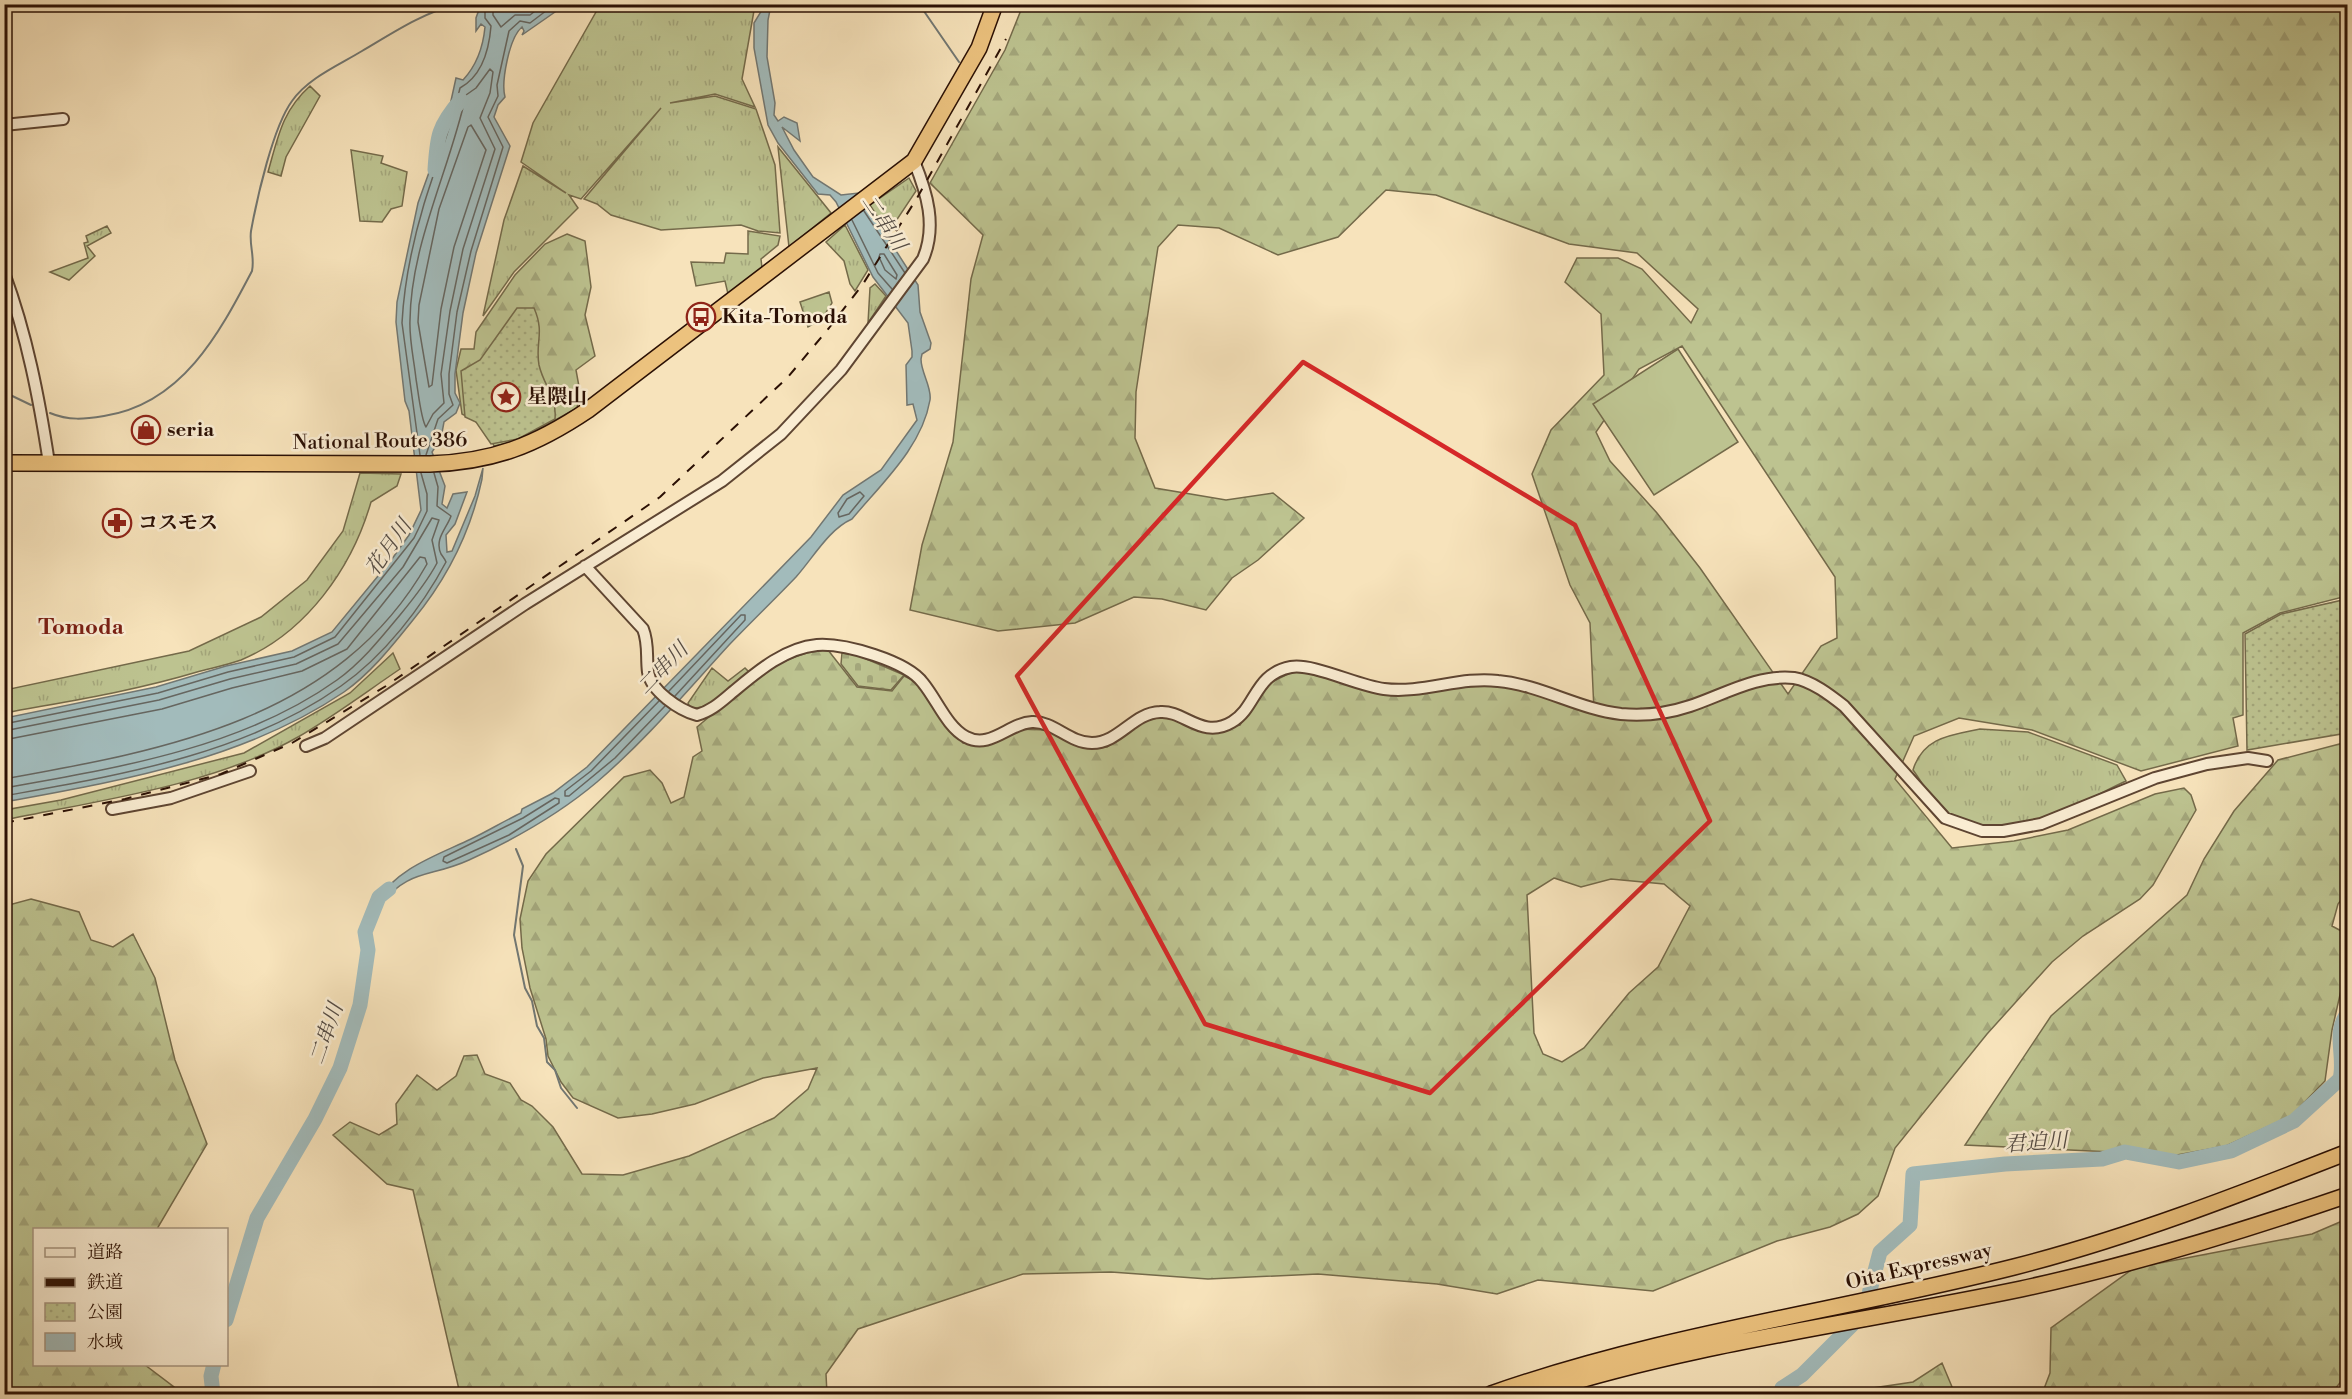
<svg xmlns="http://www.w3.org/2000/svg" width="2352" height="1399" viewBox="0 0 2352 1399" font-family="'Libre Bodoni','Noto Serif JP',serif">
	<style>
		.grass { fill: url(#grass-tufts); stroke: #746a4a; stroke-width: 1.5 }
		.forest { fill: url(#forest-firs); stroke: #746a4a; stroke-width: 1.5; fill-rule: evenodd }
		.cemetery { fill: url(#cemetery-stones); stroke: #746a4a; stroke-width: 1.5 }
		.park { fill: url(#park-dots); stroke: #746a4a; stroke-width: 1.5 }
		.pitch { fill: #bdc390; stroke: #746a4a; stroke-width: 1.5 }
		.water { fill: #a2bbbb; stroke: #727772; stroke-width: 1.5 }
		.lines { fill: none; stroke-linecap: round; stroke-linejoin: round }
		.shore { stroke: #666660; stroke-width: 1.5 }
		.stream { stroke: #727772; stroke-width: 2 }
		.river { stroke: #a2bbbb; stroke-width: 15 }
		.minor-casing { stroke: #5e4532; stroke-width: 14 }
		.highway-casing { stroke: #2b1004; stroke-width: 18 }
		.minor { stroke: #faedd3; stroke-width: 10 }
		.highway { stroke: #ecc27e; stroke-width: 15 }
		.rail { stroke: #2b1004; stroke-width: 2; stroke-dasharray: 10 10; stroke-linecap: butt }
		.marked { fill: none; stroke: #d62828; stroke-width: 4.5; stroke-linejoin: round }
		.labels { text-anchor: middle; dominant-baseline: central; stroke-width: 5; stroke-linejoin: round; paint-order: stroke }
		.poi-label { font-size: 20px; font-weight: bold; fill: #2b1004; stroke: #faedd3; text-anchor: start }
		.street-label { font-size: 20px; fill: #2b1004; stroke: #faedd3 }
		.water-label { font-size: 21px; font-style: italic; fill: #554c44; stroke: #faedd3 }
		.quarter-label { font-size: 22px; font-weight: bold; fill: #7a1f14; stroke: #faedd3 }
	</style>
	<defs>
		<pattern id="grass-tufts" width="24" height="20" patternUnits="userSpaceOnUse" patternTransform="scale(1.5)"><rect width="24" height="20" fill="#bdc390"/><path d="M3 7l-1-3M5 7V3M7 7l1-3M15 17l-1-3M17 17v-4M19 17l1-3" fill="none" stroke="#a3a67b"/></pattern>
		<pattern id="forest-firs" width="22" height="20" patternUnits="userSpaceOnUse" patternTransform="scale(1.5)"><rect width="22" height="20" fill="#bdc390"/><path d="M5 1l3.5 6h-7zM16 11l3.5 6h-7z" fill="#a3a67b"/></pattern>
		<pattern id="cemetery-stones" width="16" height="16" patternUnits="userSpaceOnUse" patternTransform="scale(1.5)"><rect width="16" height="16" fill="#bdc390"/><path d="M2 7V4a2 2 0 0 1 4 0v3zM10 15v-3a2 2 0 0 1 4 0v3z" fill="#a3a67b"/></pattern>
		<pattern id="park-dots" width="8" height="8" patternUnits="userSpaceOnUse" patternTransform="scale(1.5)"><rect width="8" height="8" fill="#bdc390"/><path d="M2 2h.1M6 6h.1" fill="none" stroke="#a3a67b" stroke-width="1.8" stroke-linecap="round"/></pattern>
	</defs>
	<rect width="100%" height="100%" fill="#f7e3bb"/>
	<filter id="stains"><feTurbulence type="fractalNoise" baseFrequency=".00333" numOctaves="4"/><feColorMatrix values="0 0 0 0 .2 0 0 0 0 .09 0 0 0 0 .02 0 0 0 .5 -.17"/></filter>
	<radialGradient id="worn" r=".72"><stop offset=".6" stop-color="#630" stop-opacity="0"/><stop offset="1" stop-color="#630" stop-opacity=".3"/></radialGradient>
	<path class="grass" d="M600 5H755L742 79 755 107 715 94 670 103 715 96 756 109 775 165 780 233 758 231 741 225 661 230 611 215 597 204 584 199 661 108 581 199 569 195 578 208 514 272 483 316 504 220 523 166 566 193 521 162 533 123Z
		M310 86 320 96 286 157 281 176 268 172C278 137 282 111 310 86Z
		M778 147 831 213 789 247Z
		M351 150 383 156 381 163 407 172 402 206 391 209 382 222 360 221Z
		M909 178 916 191 888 233 870 205Z
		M845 225 868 270 855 291 850 284 844 261 826 242Z
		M107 226 111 233 87 246 95 256 69 280 50 272 88 258 84 243 88 242 86 236Z
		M748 231 780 236 778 245 761 259 762 268 728 294 725 281 696 286 691 262 724 263 726 253 748 254Z
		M875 284 886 296 868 323 870 288Z
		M829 292 832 303 822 319 808 327 800 302Z
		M360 473 401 474 397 486 371 502C352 568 306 633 241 660 227 665 212 668 197 672 134 691 69 701 5 713V690L189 651 261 617 307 580 343 531Z
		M393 653 400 669C366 692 333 717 298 737 212 786 100 800 5 820V810L61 800 244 753 350 693Z
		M712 668 728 681 745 668 751 674C734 686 711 710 690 708L688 703Z
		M1980 729 2028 732 2117 765 2126 781C2074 805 2000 854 1944 811 1932 801 1922 782 1913 770 1923 737 1951 735 1980 729Z"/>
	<path class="forest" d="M1023 5H2347V596L2280 613 2243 633V715L2233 718 2238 746 2141 771 2032 730 1959 718 1914 736 1895 779 1952 848 2014 841 2068 830 2155 794 2184 788 2191 795 2196 810 2153 885 2140 899 2083 936 2052 962 1987 1034 1895 1148 1878 1196 1858 1214 1830 1227 1777 1241 1653 1291 1538 1280 1497 1294 1437 1284 1318 1274 1208 1279 1111 1272 1023 1274 858 1329 826 1374 827 1394H460L413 1190 387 1184 333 1135 350 1122 379 1135 397 1124 396 1104 417 1075 437 1090 456 1076 464 1056 477 1055 485 1074 510 1083 521 1100 532 1106 553 1127 582 1174 623 1175 689 1156 774 1118 808 1089 817 1068 763 1078 695 1104 652 1114 618 1118 573 1098 561 1082 548 1056 546 1039 530 988 522 948 520 919 528 881 546 854 624 777 650 770 662 783 671 803 684 797 693 757 702 751 697 727C736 695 776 652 828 650L857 687 892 691 904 676 919 683 963 743 986 745 1022 729 1046 730 1085 747H1107L1148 719 1170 717 1232 727 1240 725 1264 686 1292 672 1307 673 1383 693 1493 685 1536 693 1594 711 1590 623 1570 585 1532 474 1551 430 1604 375 1601 314 1565 282 1577 258H1618L1642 269 1691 323 1698 309 1637 253 1569 244 1436 195 1386 190 1338 237 1278 255 1219 228 1178 225 1158 247 1136 392 1135 438 1155 488 1226 500 1273 493 1304 518 1258 560 1232 578 1206 610 1162 599 1134 597 1075 623 998 631 910 610 922 545 953 442 971 279 983 235 930 183 1005 50ZM1682 346 1835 577 1837 638 1821 646 1788 694 1700 568 1657 513 1610 461 1596 432 1639 369ZM1554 878 1581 887 1611 879 1664 884 1690 906 1658 967 1629 993 1584 1048 1562 1062 1543 1054 1534 1033 1527 895Z
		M567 234 585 241 591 287 585 315 595 356 576 370 580 392 577 408 518 441 494 446C487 428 479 422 462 414L456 370 461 349H474L476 332 515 275 545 244Z
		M2347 742V892L2338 904 2332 926 2347 934V964L2332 1030 2325 1081 2291 1116 2226 1146 2177 1155 1965 1145 2051 1016 2187 895 2204 859 2234 811 2278 760Z
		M31 899 79 912 91 940 113 947 133 934 155 978 175 1060 207 1144 157 1229 34 1230V1364L145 1365 174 1387 175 1394H5V906Z
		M2347 1219V1374L2331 1394H2042L2050 1373 2051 1328 2134 1268 2312 1234Z
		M1942 1363 1955 1394H1872L1873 1388 1913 1382Z"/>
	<path class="cemetery" d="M842 653 857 655 904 675 891 690 858 686 841 664Z"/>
	<path class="park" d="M517 308H534C545 333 535 342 539 365 544 387 557 395 555 419L518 439 491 444 476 422 465 417 461 371 480 360Z
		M2347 599V733L2247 750 2245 634 2281 614Z"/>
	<path class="pitch" d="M1678 349 1738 442 1654 495 1593 404Z"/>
	<path class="water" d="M481 4 565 5 522 35 524 31 522 27C509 38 501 82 505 97L498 105 494 117 510 146 476 253 463 313 455 374V393L460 403 456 413 444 422 441 438 432 452 445 486 442 504 447 508 453 494 467 492 455 524 446 535 447 552 452 551 475 496 483 468 482 479C471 531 446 580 413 620 392 646 371 673 344 692 244 760 120 781 5 802V718L156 687 226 666 292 651 332 632 392 559 409 535 421 510 409 411 405 401 396 322 397 302 418 203 445 128 456 78 463 80C477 65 483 48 485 27L481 24 476 31V18Z
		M765 5H771L768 20 767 57 775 103 774 115 778 121 784 117 797 123 800 141 782 127 794 150 813 177 841 195 859 193 918 285 920 312 931 343 930 349 922 354 921 359C921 373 932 387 930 400 922 447 882 483 852 519 829 529 813 558 796 577 774 600 751 622 729 645 686 692 645 741 597 782 558 815 515 839 469 860 430 878 409 868 379 906L375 903C397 868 435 856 471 839 488 831 504 821 521 813L522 809 553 793 587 767 811 537 843 495 881 470 917 420 913 404 907 405 906 365 912 357V351L908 323 873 277 836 202 830 195 818 194 778 143 768 125 754 48V23Z"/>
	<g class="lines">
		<path class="shore" d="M493 4V15L501 27 515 15H530L544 4
			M490 69 493 72 490 93 480 118 495 149 463 249 450 311 441 374 444 403 433 414 426 427C421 420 418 390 416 379 414 360 409 339 410 320 411 243 450 169 466 95L476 88Z
			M471 125 486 150 454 247 441 309 432 385 429 387 418 322 419 305 439 209 468 127Z
			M864 211 905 273
			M852 220 878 273 892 289
			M880 254H884L897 275 896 279 885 270 879 257Z
			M420 455 402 323C404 284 413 241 424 204 436 165 451 128 460 88 482 76 489 51 491 26L485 18V4
			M426 455 438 419 453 405 449 394V374L457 312 471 251 503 147 488 117 498 96 497 85 509 31 520 21 530 23 555 4
			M860 492 864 496 849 514 839 517 838 513 847 499Z
			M669 691 741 615H745V620L675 696
			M659 701 591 771 565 791V796H569L615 758 665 706
			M4 724 158 693 228 672 294 657 335 637 414 538 427 511V494L421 473
			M4 731 159 700 230 679 296 664 338 644 403 567 432 518 439 520 432 540 437 563C427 582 414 598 400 615 381 638 362 662 337 680 242 748 117 768 4 788
			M4 740 162 709 232 688 302 671 347 649 420 557 425 558 427 564C339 719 166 750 4 779
			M4 796C119 775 244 755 341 686 384 656 422 607 446 562 445 559 443 557 441 554 434 539 447 528 451 516L437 506 438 487 434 473
			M555 798 559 799V803L509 835 447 863 443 861 444 857 523 818Z"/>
		<path class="stream" d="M919 4 959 62
			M4 392 31 405
			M50 413C69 421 85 419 104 416 182 404 219 334 252 271 255 257 249 245 251 231 257 198 273 127 292 101 308 78 339 65 362 51 391 34 422 13 455 5
			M516 849 523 866 514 935 525 988 532 1001 537 1026 544 1038 547 1062 555 1070 561 1088 577 1108"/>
		<path class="river" d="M435 170C437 137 438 126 461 100
			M226 1320 257 1218 315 1119 340 1068 360 1005 368 950 365 932 379 897 389 889
			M213 1394 211 1376 214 1364
			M1782 1394V1388L1802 1375 1864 1313 1880 1252 1910 1225 1913 1174 2005 1164 2102 1159 2125 1152 2179 1162 2231 1151 2294 1121 2340 1079C2346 1057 2332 1032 2348 1013"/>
		<g class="minor-casing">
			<path id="minor" d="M4 125 63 119
				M4 273C27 335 39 398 49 463
				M585 566 643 629C649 644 646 657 648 672 651 691 679 710 697 715 712 711 723 700 734 691 758 671 785 648 817 645 844 643 907 661 923 683 937 700 947 727 966 737 990 750 1009 723 1032 722 1054 721 1069 743 1092 743 1119 743 1133 713 1160 712 1184 710 1202 740 1232 722 1257 707 1254 674 1291 667 1313 663 1358 686 1384 689 1423 694 1461 676 1498 681 1541 685 1578 709 1621 714 1643 716 1669 713 1690 706 1723 695 1758 674 1794 678 1812 681 1830 695 1844 706L1945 818 1982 831H2003L2041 824 2155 778 2207 764 2248 758 2267 761
				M306 746 325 738 525 604 722 481 781 434 841 370 923 259C937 226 927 193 914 161
				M112 809 171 798 250 771"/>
		</g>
		<g class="highway-casing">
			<path id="highway" d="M4 463 430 464C493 462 536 445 588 410L914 161 979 48 995 4
				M1491 1394C1661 1334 1840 1311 2014 1267 2128 1238 2238 1195 2348 1152
				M1534 1394C1692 1343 1858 1323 2021 1289 2132 1265 2240 1232 2348 1195"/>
		</g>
		<use href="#minor" class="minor"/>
		<use href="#highway" class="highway"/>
		<path class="rail" d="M4 823 125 799 221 774 292 743 386 686 660 497 788 377 829 328 863 284 917 198 1006 39"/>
	</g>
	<path class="marked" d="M1303 362 1575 525 1710 821 1430 1093 1205 1024 1017 676Z"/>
	<defs>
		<g id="bus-ring" transform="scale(1.5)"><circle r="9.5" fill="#faedd3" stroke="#8f2418" stroke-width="1.5"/><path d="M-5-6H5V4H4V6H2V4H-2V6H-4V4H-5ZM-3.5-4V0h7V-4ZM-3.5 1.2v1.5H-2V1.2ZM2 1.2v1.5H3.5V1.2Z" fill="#8f2418"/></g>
		<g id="sight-ring" transform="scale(1.5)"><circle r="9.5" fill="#faedd3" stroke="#8f2418" stroke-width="1.5"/><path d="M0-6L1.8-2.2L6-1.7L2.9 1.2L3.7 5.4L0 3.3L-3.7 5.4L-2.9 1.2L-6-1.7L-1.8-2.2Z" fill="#8f2418"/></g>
		<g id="shop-ring" transform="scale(1.5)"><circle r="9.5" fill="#faedd3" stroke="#8f2418" stroke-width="1.5"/><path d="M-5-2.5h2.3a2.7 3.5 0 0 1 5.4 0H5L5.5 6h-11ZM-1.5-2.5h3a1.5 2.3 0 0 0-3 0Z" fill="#8f2418"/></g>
		<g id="pharmacy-ring" transform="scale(1.5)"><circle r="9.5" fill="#faedd3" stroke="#8f2418" stroke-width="1.5"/><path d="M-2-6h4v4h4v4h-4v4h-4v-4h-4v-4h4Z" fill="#8f2418"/></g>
	</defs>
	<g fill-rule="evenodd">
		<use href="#bus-ring" x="701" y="317"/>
		<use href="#sight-ring" x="506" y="397"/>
		<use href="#shop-ring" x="146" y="430"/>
		<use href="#pharmacy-ring" x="117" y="523"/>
	</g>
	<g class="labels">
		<g class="poi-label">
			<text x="722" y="317">Kita-Tomoda</text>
			<text x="527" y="397">星隈山</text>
			<text x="167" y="430">seria</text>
			<text x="138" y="523">コスモス</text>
		</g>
		<g class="street-label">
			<text transform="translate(380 442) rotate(-1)">National Route 386</text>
			<text transform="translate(1919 1267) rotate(-13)">Oita Expressway</text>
		</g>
		<g class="water-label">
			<text transform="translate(883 223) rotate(56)">二串川</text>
			<text transform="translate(389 548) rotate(-55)">花月川</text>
			<text transform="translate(663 669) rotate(-46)">二串川</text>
			<text transform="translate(327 1034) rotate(-71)">二串川</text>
			<text transform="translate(2036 1143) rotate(-4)">君迫川</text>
		</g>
		<g class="quarter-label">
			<text x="81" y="627">Tomoda</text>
		</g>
	</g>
	<rect width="2352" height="1399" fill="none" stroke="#f7e3bb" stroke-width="24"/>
	<rect x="6" y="6" width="2340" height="1387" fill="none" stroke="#2b1004" stroke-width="3"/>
	<rect x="12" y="12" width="2328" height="1375" fill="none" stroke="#2b1004" stroke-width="1.5"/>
	<rect x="33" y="1228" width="195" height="138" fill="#faedd3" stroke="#a79580" stroke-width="1.5"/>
	<rect x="45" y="1248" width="30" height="9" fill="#faedd3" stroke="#a79580" stroke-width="1.5"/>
	<text x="87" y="1258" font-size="18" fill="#2b1004">道路</text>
	<rect x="45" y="1278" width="30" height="9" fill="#2b1004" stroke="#a79580" stroke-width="1.5"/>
	<text x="87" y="1288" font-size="18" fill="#2b1004">鉄道</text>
	<rect x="45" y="1303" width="30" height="18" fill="url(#park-dots)" stroke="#a79580" stroke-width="1.5"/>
	<text x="87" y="1318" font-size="18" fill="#2b1004">公園</text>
	<rect x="45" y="1333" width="30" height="18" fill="#a2bbbb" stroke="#a79580" stroke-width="1.5"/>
	<text x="87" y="1348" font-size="18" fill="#2b1004">水域</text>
	<rect width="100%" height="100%" filter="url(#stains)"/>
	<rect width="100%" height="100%" fill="url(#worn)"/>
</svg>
